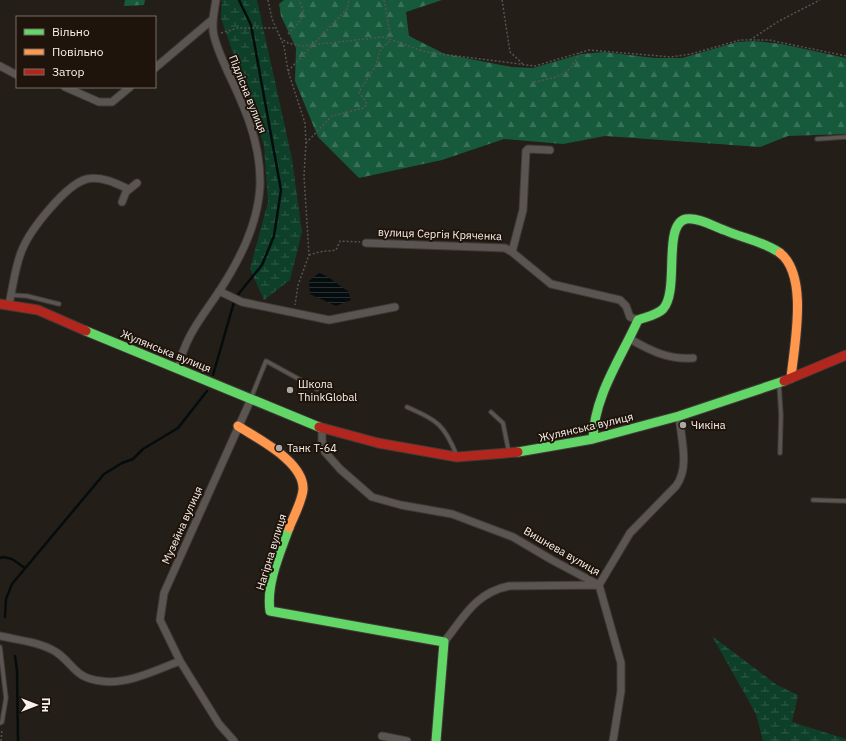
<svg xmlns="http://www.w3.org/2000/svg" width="846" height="741" viewBox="0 0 846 741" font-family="'IBM Plex Sans',sans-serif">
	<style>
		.forest { fill: url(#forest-firs) }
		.wetland { fill: url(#wetland-marsh) }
		.water { fill: url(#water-rules) }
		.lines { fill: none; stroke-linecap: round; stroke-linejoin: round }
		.stream { stroke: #050c0e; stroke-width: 2.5 }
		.lane-casing { stroke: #403a37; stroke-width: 5.5 }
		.street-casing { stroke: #403a37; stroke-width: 9 }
		.fast-casing { stroke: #403a37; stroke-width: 11 }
		.slow-casing { stroke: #403a37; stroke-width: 11 }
		.jam-casing { stroke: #403a37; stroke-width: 11 }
		.path { stroke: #57534f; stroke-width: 1.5; stroke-dasharray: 2 2; stroke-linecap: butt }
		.lane { stroke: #5b5551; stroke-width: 3.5 }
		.street { stroke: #5b5551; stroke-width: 7 }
		.fast { stroke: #63d668; stroke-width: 9 }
		.slow { stroke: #ff974d; stroke-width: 9 }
		.jam { stroke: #b3261e; stroke-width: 9 }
		.poi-dot { fill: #aea7a2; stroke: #1f140b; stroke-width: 1.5 }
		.labels { text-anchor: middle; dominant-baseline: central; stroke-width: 4; stroke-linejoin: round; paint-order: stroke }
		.street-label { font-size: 11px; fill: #f9f1eb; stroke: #1f140b }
		.poi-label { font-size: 11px; fill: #f9f1eb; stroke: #1f140b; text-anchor: start }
	</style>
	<defs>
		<pattern id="forest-firs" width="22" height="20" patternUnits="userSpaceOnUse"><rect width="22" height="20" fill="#165a3b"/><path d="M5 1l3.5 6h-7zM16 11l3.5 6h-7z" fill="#397258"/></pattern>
		<pattern id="wetland-marsh" width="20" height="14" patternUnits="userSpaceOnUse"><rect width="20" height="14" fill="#0e3f29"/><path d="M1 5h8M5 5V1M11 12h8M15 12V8" fill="none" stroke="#325b48"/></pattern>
		<pattern id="water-rules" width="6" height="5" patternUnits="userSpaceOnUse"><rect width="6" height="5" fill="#050c0e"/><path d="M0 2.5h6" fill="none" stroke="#2a3031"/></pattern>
	</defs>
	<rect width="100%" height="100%" fill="#241e19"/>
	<path class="forest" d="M125 0H145L144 5 124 6Z
		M284 0H442L406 12 409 36 445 54 511 67 533 68 581 54 604 52 655 58H682L737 42 754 41 782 44 846 58V134L788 136 760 147 605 136 563 144 504 139 442 160 359 178 318 137 295 81 296 48 281 16 279 4Z"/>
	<path class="wetland" d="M222 0H257L292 159 302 232 290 280 264 300 250 269 268 202 264 145 221 18Z
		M712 636 777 685 798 695 792 722 846 739V741H763L756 714Z"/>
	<path class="water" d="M319 273C330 276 337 285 348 291L351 300 336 306 310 294 309 281Z"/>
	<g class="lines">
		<path class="stream" d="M236 297 262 265 274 236 281 190 251 25 239 0
			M213 375 234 302
			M0 558 3 557 12 559 25 568
			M5 617 6 599 12 584 104 474 122 463 133 459 143 449 178 428 207 391
			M15 656 17 670 18 741"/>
		<g class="lane-casing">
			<path id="lane" d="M817 139 846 137
				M11 295 27 296 59 304
				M779 384 781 415 780 453
				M251 398 266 361 317 389
				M407 407C438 421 444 424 457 456
				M491 412 503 423 509 453
				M813 500 846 501
				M0 647 6 698 2 722 0 723"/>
		</g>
		<g class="street-casing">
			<path id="street" d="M0 66 17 75
				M155 68 213 19
				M65 87 99 102H112L130 87
				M122 202 126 192 137 183
				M366 243 505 248 512 252 551 284 620 300 626 306 630 317 638 320
				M512 252 523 210 526 151 528 149 550 150
				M219 291 242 302 329 320 395 307
				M9 304C13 287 15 266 22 250 30 230 66 184 87 179 101 176 116 183 128 189
				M630 339C651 351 669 360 693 358
				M178 369C185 336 202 317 220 290 240 259 258 224 260 186 261 156 253 128 241 101 232 79 220 59 214 36 211 25 214 12 216 0
				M322 428V441L325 452 340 469 372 497 401 505 452 514 513 537 552 560 599 585
				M0 636C18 640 40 642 56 652 74 664 74 678 101 681 127 685 156 670 180 661
				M444 642C464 617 475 593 509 586L597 585
				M382 736 407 741
				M234 741 219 724 180 661 160 620 164 593 251 399
				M613 741 621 691V663L599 585 630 533 676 486C690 468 681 438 679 416"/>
		</g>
		<g class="fast-casing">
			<path id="fast" d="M86 331 319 427
				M593 439C594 396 621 358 638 320 646 317 657 315 663 309 680 291 662 224 686 219 698 217 713 226 724 230 742 238 763 241 780 253
				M518 452 593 439 679 416 784 381
				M289 528C280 553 266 584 270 611L444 642 436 741"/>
		</g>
		<g class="slow-casing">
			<path id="slow" d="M780 253C809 276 794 346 791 378
				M238 426C258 439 305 462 303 490 302 501 293 518 289 528"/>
		</g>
		<g class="jam-casing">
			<path id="jam" d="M0 304 38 310 86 331
				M784 381 846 355
				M319 427 378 443 457 457 518 452"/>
		</g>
		<path class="path" d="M268 0 272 19 284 46 288 71 305 123 306 143 304 176 309 255 298 285 295 305
			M384 0 391 39
			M502 0 510 52 523 64
			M221 33 238 28H275
			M288 34 300 21 304 12 299 0
			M280 38 288 43 302 46 383 37 426 52 535 66 589 50 671 57 691 54 740 40H769L846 56
			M750 40 779 21 820 0
			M288 71 347 9 349 0
			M534 82C557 77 569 77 579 53
			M306 143 332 116 364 108 367 104 359 92 375 67 380 51 391 39
			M309 255 319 252 336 250 340 241 360 242
			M1 741 2 729"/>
		<use href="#lane" class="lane"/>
		<use href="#street" class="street"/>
		<use href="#fast" class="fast"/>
		<use href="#slow" class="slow"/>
		<use href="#jam" class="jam"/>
	</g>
	<g class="poi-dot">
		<circle cx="290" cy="390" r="4"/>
		<circle cx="683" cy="425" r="4"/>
		<circle cx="279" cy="448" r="4"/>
	</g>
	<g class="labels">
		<g class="street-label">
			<text transform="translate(248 94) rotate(68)">Підлісна вулиця</text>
			<text transform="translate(440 234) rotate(2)">вулиця Сергія Кряченка</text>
			<text transform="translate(166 351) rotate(22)">Жулянська вулиця</text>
			<text transform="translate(586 427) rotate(-13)">Жулянська вулиця</text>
			<text transform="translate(182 525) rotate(-66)">Музейна вулиця</text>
			<text transform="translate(562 551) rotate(30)">Вишнева вулиця</text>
			<text transform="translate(271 552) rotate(-73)">Нагірна вулиця</text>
		</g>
		<g class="poi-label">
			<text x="298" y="384">Школа<tspan x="298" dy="13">ThinkGlobal</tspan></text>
			<text x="691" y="425">Чикіна</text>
			<text x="287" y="448">Танк Т-64</text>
		</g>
	</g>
	<rect x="16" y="16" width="140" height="72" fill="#1f140b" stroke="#766c65"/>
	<rect x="24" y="29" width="20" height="6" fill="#63d668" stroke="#766c65"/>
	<text x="52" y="36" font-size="12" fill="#f9f1eb">Вільно</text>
	<rect x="24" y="49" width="20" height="6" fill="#ff974d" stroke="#766c65"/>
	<text x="52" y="56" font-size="12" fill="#f9f1eb">Повільно</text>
	<rect x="24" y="69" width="20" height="6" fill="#b3261e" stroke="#766c65"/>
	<text x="52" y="76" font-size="12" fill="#f9f1eb">Затор</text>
	<g transform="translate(36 705) rotate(90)" stroke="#1f140b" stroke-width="3" paint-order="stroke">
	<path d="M0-3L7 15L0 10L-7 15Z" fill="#f9f1eb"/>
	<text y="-6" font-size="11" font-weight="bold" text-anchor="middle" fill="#f9f1eb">Пн</text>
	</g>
</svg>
